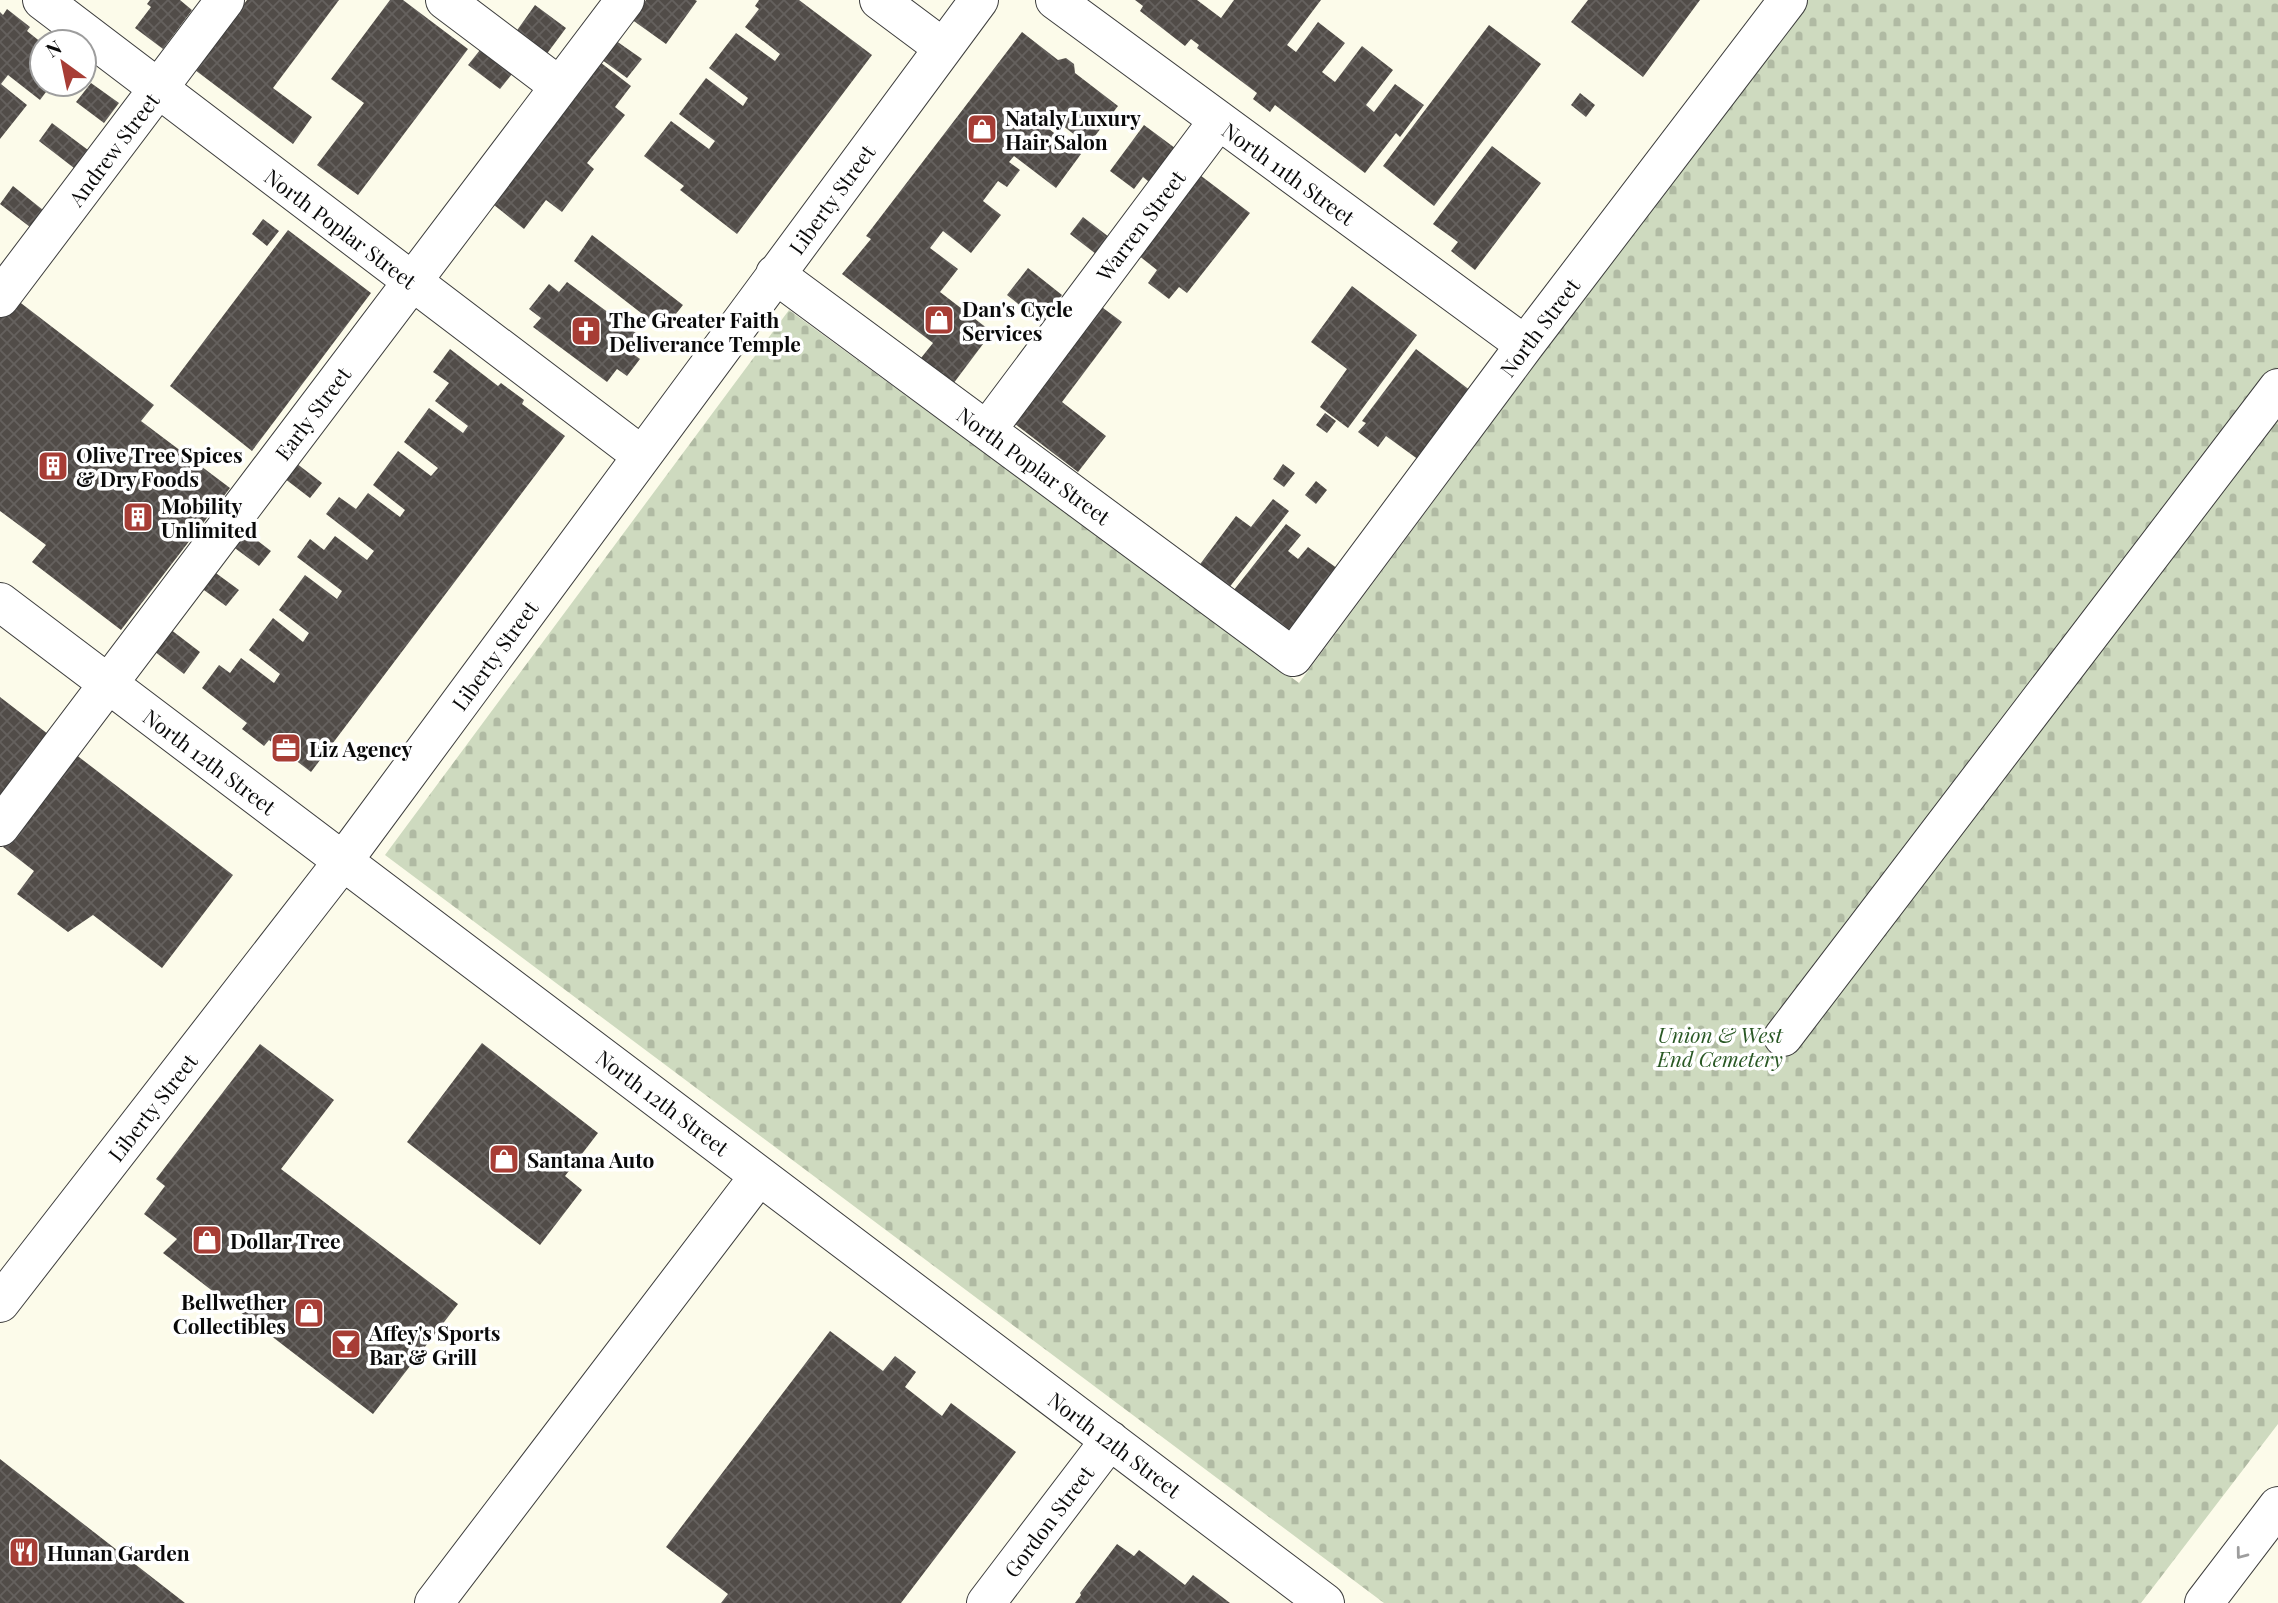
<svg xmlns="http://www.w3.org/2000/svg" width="2278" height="1603" viewBox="0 0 2278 1603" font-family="'Playfair Display',serif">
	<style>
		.cemetery { fill: url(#cemetery-stones) }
		.building { fill: url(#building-cross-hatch) }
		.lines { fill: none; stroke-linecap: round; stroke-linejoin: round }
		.minor-casing { stroke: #3d3d3d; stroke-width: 40 }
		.minor { stroke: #fff; stroke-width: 38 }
		.oneway { stroke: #9d9d9d }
		.labels { text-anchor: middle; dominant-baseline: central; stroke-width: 7; stroke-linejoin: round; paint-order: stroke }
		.poi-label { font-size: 21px; font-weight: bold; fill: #0a0a0a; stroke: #fff; text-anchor: start }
		.street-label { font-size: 21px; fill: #0a0a0a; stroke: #fff }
		.park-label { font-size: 21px; font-style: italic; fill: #295824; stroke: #fff }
	</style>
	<defs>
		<pattern id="cemetery-stones" width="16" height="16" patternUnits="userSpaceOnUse" patternTransform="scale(1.75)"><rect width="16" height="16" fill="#cedabf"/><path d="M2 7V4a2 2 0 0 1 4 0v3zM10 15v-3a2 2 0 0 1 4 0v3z" fill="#b0baa3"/></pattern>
		<pattern id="building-cross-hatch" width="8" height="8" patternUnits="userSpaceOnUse" patternTransform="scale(1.75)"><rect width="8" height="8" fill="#514c48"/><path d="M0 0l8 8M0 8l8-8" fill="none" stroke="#65615e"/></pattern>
	</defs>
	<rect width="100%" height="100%" fill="#fcfbea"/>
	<path class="cemetery" d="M1805 0H2278V1424L2141 1603H1384L385 855 789 310 1299 683Z"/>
	<path class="building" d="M150 0H180L192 10 163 49 135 28 151 7 147 4Z
		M247 0H339L273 88 312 117 293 144 195 70Z
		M390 0H403L468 49 358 195 317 165 364 103 331 79Z
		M646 0H695L697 1 666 44 631 19Z
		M759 0H799L872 55 737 234 680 190 684 186 644 156 671 121 709 149 715 141 679 114 706 78 743 106 748 98 709 68 736 33 775 61 780 54 745 27 759 9 755 6Z
		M1135 0H1197L1221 18 1234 0H1321L1287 45 1296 52 1318 22 1345 43 1322 72 1335 82 1362 46 1393 70 1366 105 1374 112 1395 84 1424 105 1400 137 1396 133 1365 173 1275 105 1270 112 1253 99 1257 93 1197 48 1199 45 1191 39 1185 46 1140 11 1143 6Z
		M1588 0H1700L1643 77 1571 22Z
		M535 5 566 28 543 59 513 36Z
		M7 9 30 27 27 31 42 43V84H52L40 100 8 75 1 84 27 105 0 139V12L3 15Z
		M1489 25 1541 64 1434 206 1383 166Z
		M1022 32 1058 60 1066 58 1074 64 1075 73 1118 106 1088 145 1046 113 1040 122 1081 154 1056 188 1014 156 1009 162 1020 170 1007 187 998 181 983 201 1001 215 971 253 943 231 930 248 958 269 940 292 992 332 950 388 917 363 933 343 842 274 871 239 866 236Z
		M612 38 642 59 627 78 598 57Z
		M484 45 516 69 500 89 468 65Z
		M596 59 631 86 615 107 625 115 587 163 594 169 562 212 546 200 524 229 494 205Z
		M91 83 119 103 104 123 76 102Z
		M1580 93 1595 105 1586 117 1571 105Z
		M52 123 88 150 74 168 39 141Z
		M1144 125 1179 151 1154 186 1143 177 1134 189 1110 171Z
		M1492 146 1541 183 1475 270 1451 251 1458 242 1433 224Z
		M1192 169 1250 213 1187 293 1179 287 1169 299 1148 283 1157 270 1138 255Z
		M13 186 43 210 30 227 0 204Z
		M1083 217 1109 237 1096 254 1070 234Z
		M263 219 279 231 267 246 252 234Z
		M288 230 371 293 252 451 170 386Z
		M592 235 683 305 663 330 574 261Z
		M1028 268 1062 295 1042 323 1007 295Z
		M567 282 640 336 629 351 640 359 627 376 617 369 607 382 533 327 541 318 529 309 549 284 559 292Z
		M1352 286 1417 335 1348 428 1320 407 1347 369 1311 342Z
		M13 297 154 405 141 421 230 488 121 630 32 562 46 545 0 511V314Z
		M1095 302 1122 322 1062 402 1106 436 1078 472 1007 418Z
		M450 349 498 386 501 383 524 400 522 404 565 436 311 772 269 740 264 746 242 729 247 723 202 688 219 665 230 673 241 658 274 683 280 674 249 650 273 618 303 642 309 633 279 610 305 575 337 599 342 591 297 557 310 539 324 550 335 536 367 560 374 551 326 514 339 497 356 509 368 493 400 517 405 510 373 485 398 451 431 476 438 468 404 442 429 408 463 433 468 426 435 401 449 383 433 372Z
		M1416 349 1471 391 1419 460 1386 436 1378 447 1358 432 1366 423 1362 421Z
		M1325 413 1336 421 1327 433 1316 425Z
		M292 460 322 483 310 498 280 475Z
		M1283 464 1295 473 1284 487 1273 479Z
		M1316 481 1327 490 1316 504 1305 495Z
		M1273 499 1289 511 1221 598 1192 575 1236 516 1251 527Z
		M1286 524 1301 535 1288 551 1298 559 1308 547 1338 569 1281 643 1226 600Z
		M241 528 271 551 259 566 228 543Z
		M209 568 239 590 226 606 197 585Z
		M166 626 200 652 184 674 150 648Z
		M0 697 48 734 0 798Z
		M75 754 233 875 162 968 93 915 68 932 17 894 34 871 3 847Z
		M482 1043 598 1133 565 1176 582 1190 540 1245 407 1142Z
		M260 1044 334 1100 281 1169 458 1304 373 1414 163 1253 177 1239 144 1214 165 1186 156 1179Z
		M830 1331 883 1371 895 1356 916 1372 905 1387 942 1416 951 1403 1016 1452 901 1603H721L728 1594 666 1547Z
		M0 1459 185 1603H0Z
		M1117 1544 1134 1556 1139 1550 1185 1585 1193 1575 1230 1603H1075L1081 1595 1080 1593Z"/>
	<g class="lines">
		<g class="minor-casing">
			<path id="minor" d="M42 0 641 455
				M445 0 559 86
				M879 0 942 47
				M1055 0 1525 345
				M775 274 1293 657 1525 345 1788 0
				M0 298 225 0
				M987 430 1218 121
				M0 602 1325 1603
				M0 827 625 0
				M1783 1037 2278 388
				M0 1303 343 861 979 0
				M434 1603 759 1176
				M986 1603 1110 1440
				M2204 1603 2278 1506"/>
		</g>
		<use href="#minor" class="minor"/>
	</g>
	<defs><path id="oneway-chevron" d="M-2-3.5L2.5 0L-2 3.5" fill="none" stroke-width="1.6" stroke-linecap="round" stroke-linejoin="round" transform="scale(1.75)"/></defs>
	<use class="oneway" href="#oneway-chevron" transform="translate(2241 1554) rotate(127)"/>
	<defs>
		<g id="shop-square" transform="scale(1.575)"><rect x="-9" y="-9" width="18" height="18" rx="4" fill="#a73d35" stroke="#fff"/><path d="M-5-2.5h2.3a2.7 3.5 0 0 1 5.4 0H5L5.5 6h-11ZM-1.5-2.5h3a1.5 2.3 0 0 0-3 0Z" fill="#fff"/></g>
		<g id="church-square" transform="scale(1.575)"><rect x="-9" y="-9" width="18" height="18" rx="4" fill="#a73d35" stroke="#fff"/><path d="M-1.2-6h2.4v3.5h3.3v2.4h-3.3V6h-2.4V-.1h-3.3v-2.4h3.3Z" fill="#fff"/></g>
		<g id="building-square" transform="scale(1.575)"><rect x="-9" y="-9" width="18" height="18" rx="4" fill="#a73d35" stroke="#fff"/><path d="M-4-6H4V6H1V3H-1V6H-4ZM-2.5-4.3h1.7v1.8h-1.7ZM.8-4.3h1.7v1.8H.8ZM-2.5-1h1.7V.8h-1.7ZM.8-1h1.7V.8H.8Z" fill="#fff"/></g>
		<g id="office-square" transform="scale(1.575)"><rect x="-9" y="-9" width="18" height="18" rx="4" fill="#a73d35" stroke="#fff"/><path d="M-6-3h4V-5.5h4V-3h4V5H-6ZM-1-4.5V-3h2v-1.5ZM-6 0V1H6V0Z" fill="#fff"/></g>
		<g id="bar-square" transform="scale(1.575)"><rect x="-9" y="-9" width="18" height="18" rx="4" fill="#a73d35" stroke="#fff"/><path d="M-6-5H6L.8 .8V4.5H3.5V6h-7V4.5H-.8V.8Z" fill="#fff"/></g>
		<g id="restaurant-square" transform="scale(1.575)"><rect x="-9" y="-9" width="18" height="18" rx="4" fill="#a73d35" stroke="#fff"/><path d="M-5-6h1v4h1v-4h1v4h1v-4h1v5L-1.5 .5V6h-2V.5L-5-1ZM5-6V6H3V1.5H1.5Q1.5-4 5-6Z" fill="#fff"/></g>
	</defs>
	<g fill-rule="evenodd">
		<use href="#shop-square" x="982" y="129"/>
		<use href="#shop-square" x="939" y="320"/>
		<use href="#church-square" x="586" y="331"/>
		<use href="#building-square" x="53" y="466"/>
		<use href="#building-square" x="138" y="517"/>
		<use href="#office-square" x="286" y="748"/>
		<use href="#shop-square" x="504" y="1159"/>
		<use href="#shop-square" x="207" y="1240"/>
		<use href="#shop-square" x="309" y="1313"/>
		<use href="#bar-square" x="346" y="1344"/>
		<use href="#restaurant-square" x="24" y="1552"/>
	</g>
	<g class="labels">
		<g class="poi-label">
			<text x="1005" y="117">Nataly Luxury<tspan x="1005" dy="24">Hair Salon</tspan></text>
			<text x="962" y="308">Dan's Cycle<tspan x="962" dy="24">Services</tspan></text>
			<text x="609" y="319">The Greater Faith<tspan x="609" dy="24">Deliverance Temple</tspan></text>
			<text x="76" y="454">Olive Tree Spices<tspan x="76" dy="24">&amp; Dry Foods</tspan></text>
			<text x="161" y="505">Mobility<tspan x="161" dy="24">Unlimited</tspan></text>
			<text x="309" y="748">Liz Agency</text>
			<text x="527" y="1159">Santana Auto</text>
			<text x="230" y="1240">Dollar Tree</text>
			<text x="286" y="1301" text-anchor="end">Bellwether<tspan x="286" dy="24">Collectibles</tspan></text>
			<text x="369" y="1332">Affey's Sports<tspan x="369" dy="24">Bar &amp; Grill</tspan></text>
			<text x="47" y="1552">Hunan Garden</text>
		</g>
		<g class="street-label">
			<text transform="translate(113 149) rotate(-53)">Andrew Street</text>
			<text transform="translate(1289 173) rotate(36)">North 11th Street</text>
			<text transform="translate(831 199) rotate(-54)">Liberty Street</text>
			<text transform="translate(1140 225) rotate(-53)">Warren Street</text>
			<text transform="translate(341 228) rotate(37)">North Poplar Street</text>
			<text transform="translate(1539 327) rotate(-53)">North Street</text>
			<text transform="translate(312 413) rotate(-53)">Early Street</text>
			<text transform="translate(1034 465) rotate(36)">North Poplar Street</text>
			<text transform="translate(494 655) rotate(-54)">Liberty Street</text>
			<text transform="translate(210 761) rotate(37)">North 12th Street</text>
			<text transform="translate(663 1102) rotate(37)">North 12th Street</text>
			<text transform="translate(152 1107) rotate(-52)">Liberty Street</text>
			<text transform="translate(1115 1444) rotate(37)">North 12th Street</text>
			<text transform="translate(1048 1521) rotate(-53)">Gordon Street</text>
		</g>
		<g class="park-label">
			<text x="1720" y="1034">Union &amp; West<tspan x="1720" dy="24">End Cemetery</tspan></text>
		</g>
	</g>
	<g transform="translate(63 63) rotate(327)"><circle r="33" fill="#ffffff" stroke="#9d9d9d" stroke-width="2"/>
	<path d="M0-5L12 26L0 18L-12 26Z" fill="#a73d35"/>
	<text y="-10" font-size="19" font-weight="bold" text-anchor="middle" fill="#0a0a0a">N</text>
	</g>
</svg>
